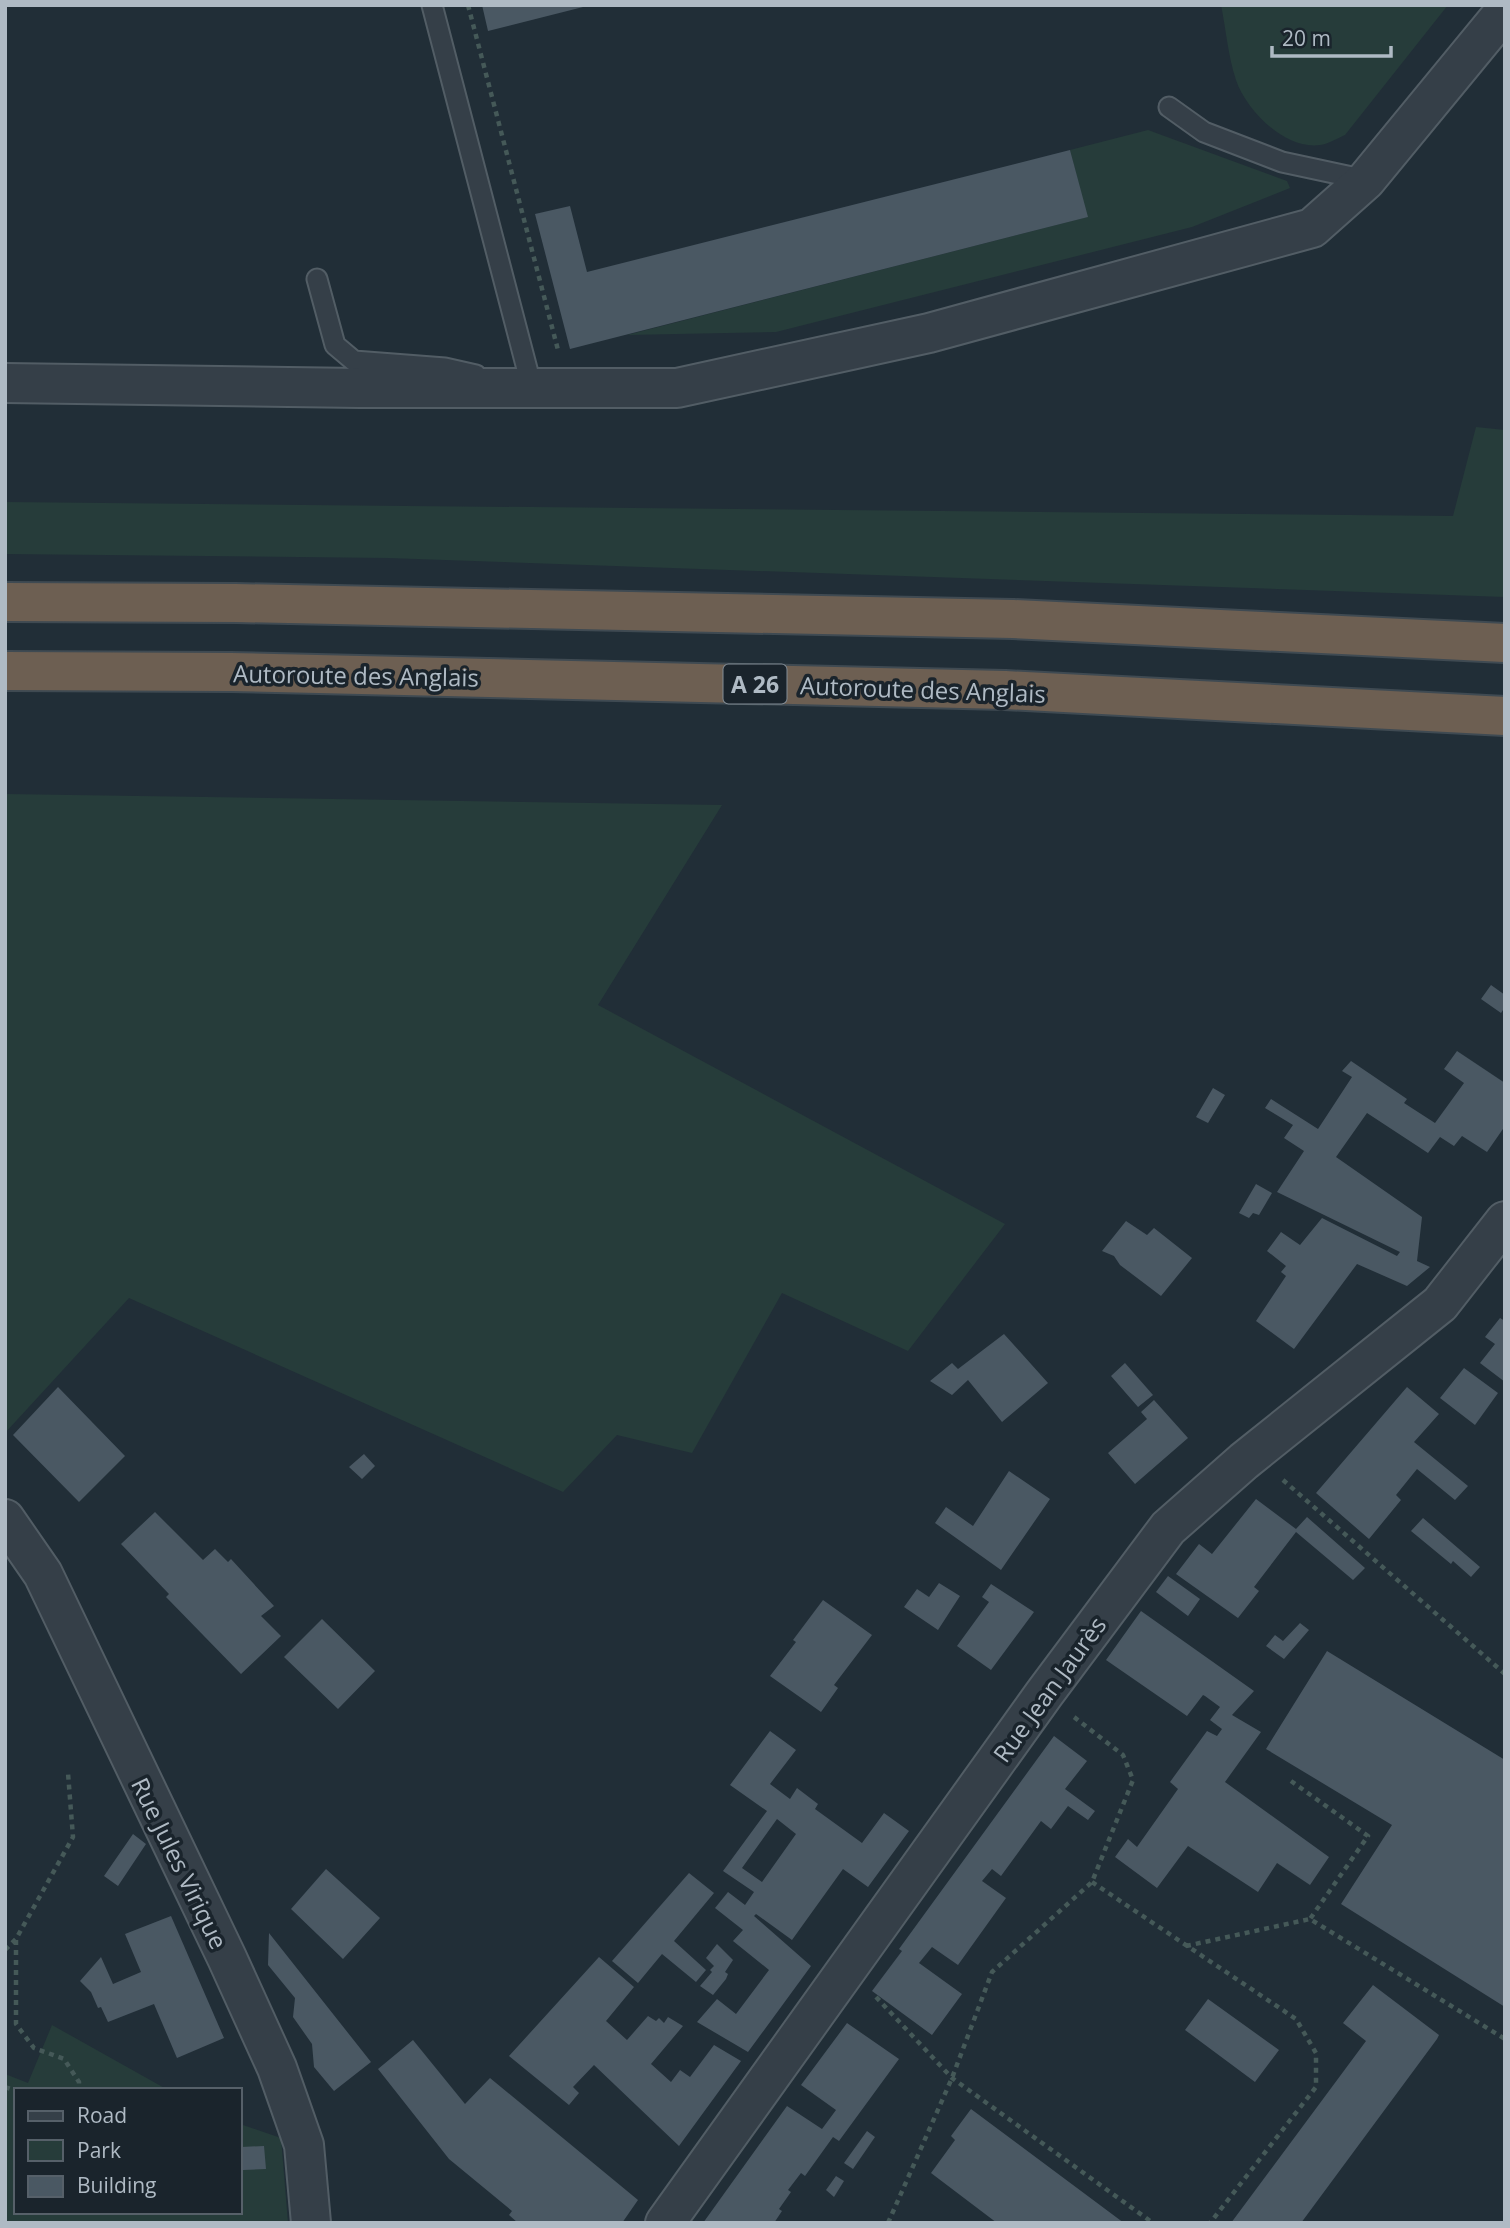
<svg xmlns="http://www.w3.org/2000/svg" width="1510" height="2228" viewBox="0 0 1510 2228" font-family="'Open Sans',sans-serif">
	<style>
		.green { fill: #263c3a }
		.building { fill: #4a5863; fill-rule: evenodd }
		.lines { fill: none; stroke-linecap: round; stroke-linejoin: round }
		.service-casing { stroke: #525d65; stroke-width: 23 }
		.minor-casing { stroke: #525d65; stroke-width: 42 }
		.tertiary-casing { stroke: #525d65; stroke-width: 42 }
		.motorway-casing { stroke: #3f4a52; stroke-width: 42 }
		.path { stroke: #455958; stroke-width: 4.5; stroke-dasharray: 5 5; stroke-linecap: butt }
		.service { stroke: #353f48; stroke-width: 19 }
		.minor { stroke: #353f48; stroke-width: 38 }
		.tertiary { stroke: #353f48; stroke-width: 38 }
		.motorway { stroke: #6d5f52; stroke-width: 38 }
		.labels { text-anchor: middle; dominant-baseline: central; stroke-width: 7; stroke-linejoin: round; paint-order: stroke }
		.shield { fill: #1a242c; stroke: #828d96; stroke-width: 2 }
		.shield-label { font-size: 23px; font-weight: bold; fill: #afbac4 }
		.street-label { font-size: 24px; fill: #afbac4; stroke: #1a242c }
	</style>
	<rect width="100%" height="100%" fill="#212e37"/>
	<path class="green" d="M1221 5H1448L1345 135C1338 138 1328 144 1320 145 1285 150 1246 110 1236 80 1228 56 1226 29 1221 5Z
		M1148 130 1287 181 1290 188 1192 227 776 332 627 335 1087 217 1070 150Z
		M1476 427 1505 430V597L388 558 5 554V502L1453 516Z
		M5 794 722 805 598 1005 1005 1224 908 1351 782 1293 692 1453 617 1435 563 1492 129 1298 5 1433Z
		M52 2025 168 2090H16V2212H240V2124L281 2138 288 2223H5V2074L28 2083Z"/>
	<path class="building" d="M482 5H587V6L488 31Z
		M1070 150 1088 217 570 349 535 214 570 206 587 272Z
		M1491 985 1505 995V1007L1501 1013 1481 999Z
		M1457 1051 1505 1083V1126L1487 1152 1462 1136 1454 1146 1440 1137 1428 1153 1367 1113 1336 1157 1422 1217 1417 1261 1430 1267 1407 1286 1357 1264 1294 1349 1256 1321 1286 1276 1281 1272 1286 1266 1267 1251 1281 1232 1300 1245 1322 1218 1397 1256 1400 1252 1277 1192 1304 1151 1284 1138 1293 1125 1265 1108 1271 1099 1318 1129 1352 1077 1342 1071 1351 1061 1407 1099 1404 1103 1435 1123 1464 1083 1444 1069Z
		M1213 1088 1225 1095 1208 1123 1196 1117Z
		M1256 1184 1272 1193 1259 1215 1253 1213 1249 1218 1239 1213Z
		M1126 1221 1147 1235 1154 1228 1192 1258 1161 1296 1120 1265 1114 1256 1102 1251Z
		M1500 1318 1505 1321V1382L1480 1363 1495 1344 1485 1337Z
		M1004 1334 1048 1383 1002 1422 968 1380 952 1395 930 1381 952 1363 958 1369Z
		M1125 1363 1153 1395 1138 1407 1111 1376Z
		M1464 1368 1498 1393 1475 1425 1440 1398Z
		M58 1387 125 1456 79 1502 13 1435Z
		M1407 1387 1439 1414 1414 1442 1468 1486 1455 1500 1417 1469 1396 1495 1401 1500 1369 1539 1316 1493Z
		M1154 1400 1188 1438 1135 1484 1108 1453 1147 1419 1141 1412Z
		M364 1454 375 1466 362 1479 349 1467Z
		M1009 1471 1050 1499 1001 1570 935 1523 946 1507 973 1526Z
		M1256 1499 1296 1529 1307 1517 1365 1568 1353 1580 1296 1532 1254 1587 1259 1591 1238 1618 1176 1574 1199 1544 1212 1554Z
		M155 1512 203 1560 215 1549 228 1562 231 1559 274 1606 261 1616 281 1636 241 1674 166 1597 169 1594 121 1544Z
		M1423 1518 1480 1567 1471 1577 1453 1561 1451 1564 1411 1531Z
		M1168 1576 1200 1599 1188 1616 1156 1592Z
		M939 1583 960 1596 938 1630 904 1607 917 1589 929 1597Z
		M991 1584 1034 1612 991 1670 957 1646 989 1602 982 1597Z
		M823 1600 872 1635 834 1685 838 1688 821 1712 770 1676 796 1642 793 1640Z
		M1141 1611 1254 1691 1232 1715 1261 1732 1225 1782 1329 1857 1310 1885 1277 1863 1258 1892 1188 1846 1157 1888 1115 1857 1128 1839 1137 1847 1178 1789 1170 1782 1207 1731 1217 1736 1222 1729 1210 1720 1220 1707 1205 1696 1203 1695 1187 1716 1106 1660Z
		M322 1619 375 1671 338 1709 284 1657Z
		M1300 1623 1309 1630 1284 1659 1266 1646 1275 1635 1283 1641Z
		M1327 1651 1505 1760V2007L1341 1904 1392 1825 1266 1749Z
		M770 1731 796 1750 770 1784 790 1799 797 1788 818 1804 815 1809 862 1843 884 1813 909 1831 868 1887 843 1869 792 1940 756 1914 754 1916 811 1966 748 2052 697 2022 717 1999 736 2014 769 1970 733 1941 743 1930 715 1908 728 1892 745 1905 754 1892 723 1871 767 1811 730 1785ZM777 1819 796 1834 762 1882 742 1868Z
		M1054 1736 1087 1761 1065 1789 1095 1811 1088 1820 1068 1806 1051 1829 1041 1821 1001 1876 992 1869 982 1881 1006 1898 958 1965 932 1947 919 1963 962 1994 932 2035 872 1991 902 1951 899 1949Z
		M133 1834 146 1844 118 1886 104 1876Z
		M326 1869 380 1918 343 1959 291 1909Z
		M689 1873 714 1893 674 1941 706 1970 696 1982 662 1954 638 1983 612 1961Z
		M171 1916 224 2038 177 2058 154 2004 108 2022 101 2007 98 2008 91 1992 80 1981 101 1957 113 1984 141 1972 125 1934Z
		M269 1933 371 2062 334 2091 314 2067 312 2044 293 2017 295 1998 268 1965Z
		M717 1944 733 1960 725 1972 728 1974 726 1979 713 1995 700 1986 712 1972 710 1970 714 1966 706 1958Z
		M599 1957 634 1987 606 2021 627 2040 648 2016 656 2021 659 2018 664 2023 668 2017 683 2026 651 2064 671 2082 680 2070 690 2077 714 2045 741 2061 679 2146 594 2065 573 2087 579 2093 569 2105 509 2056Z
		M1373 1985 1439 2035 1437 2039 1301 2223H1231L1366 2041 1343 2023Z
		M1208 1999 1279 2050 1255 2082 1185 2030Z
		M847 2023 899 2059 839 2141 833 2137 805 2176 801 2173 788 2190 791 2192 779 2209 782 2211 774 2223H703L787 2106 822 2129 836 2110 801 2085Z
		M413 2040 465 2104 490 2078 638 2200 622 2223H518L509 2215 512 2211 449 2159 378 2069Z
		M971 2109 1124 2223H997L931 2173 955 2140 951 2136Z
		M867 2131 875 2137 853 2169 844 2163Z
		M264 2146 266 2169 243 2170 241 2147Z
		M836 2176 844 2181 834 2197 826 2190Z"/>
	<g class="lines">
		<g class="service-casing">
			<path id="service" d="M432 5 532 388 529 387
				M1169 107 1204 132 1282 162 1366 180
				M317 279 335 345 354 361 445 368 476 375"/>
		</g>
		<g class="minor-casing">
			<path id="minor" d="M5 383 359 388H677L929 333 1312 228 1366 180 1505 11"/>
		</g>
		<g class="tertiary-casing">
			<path id="tertiary" d="M5 1519 43 1574 227 1958 277 2068 304 2145 311 2223
				M665 2223 1044 1694 1168 1528 1244 1461 1440 1304 1505 1221"/>
		</g>
		<g class="motorway-casing">
			<path id="motorway" d="M5 602 236 603 1013 619 1505 643
				M5 671 231 672 1005 690 1505 716"/>
		</g>
		<path class="path" d="M468 5 558 350
			M1283 1480 1505 1674
			M1291 1781 1368 1836 1310 1919
			M1092 1882 1296 2019 1316 2053V2087L1210 2223
			M16 1940V2024L34 2048 64 2059 79 2082V2090
			M1186 1946 1310 1919 1505 2039
			M5 1950 16 1939 73 1837 68 1773
			M876 1997 952 2078 1153 2223
			M5 2087 16 2091
			M888 2223 952 2078 992 1972 1092 1882 1133 1780 1123 1755 1074 1717"/>
		<use href="#service" class="service"/>
		<use href="#minor" class="minor"/>
		<use href="#tertiary" class="tertiary"/>
		<use href="#motorway" class="motorway"/>
	</g>
	<g class="labels">
		<rect class="shield" x="723.5" y="664.5" width="63" height="39" rx="5"/>
		<g class="shield-label">
			<text x="755" y="684">A 26</text>
		</g>
		<g class="street-label">
			<text transform="translate(356 675) rotate(1)">Autoroute des Anglais</text>
			<text transform="translate(923 689) rotate(2)">Autoroute des Anglais</text>
			<text transform="translate(1049 1689) rotate(-54)">Rue Jean Jaurès</text>
			<text transform="translate(180 1863) rotate(64)">Rue Jules Virique</text>
		</g>
	</g>
	<rect width="1510" height="2228" fill="none" stroke="#afbac4" stroke-width="14"/>
	<rect x="14" y="2088" width="228" height="126" fill="#1a242c" stroke="#566069" stroke-width="2"/>
	<rect x="28" y="2111" width="35" height="10" fill="#353f48" stroke="#566069" stroke-width="2"/>
	<text x="77" y="2123" font-size="21" fill="#afbac4">Road</text>
	<rect x="28" y="2140" width="35" height="21" fill="#263c3a" stroke="#566069" stroke-width="2"/>
	<text x="77" y="2158" font-size="21" fill="#afbac4">Park</text>
	<rect x="28" y="2176" width="35" height="21" fill="#4a5863" stroke="#566069" stroke-width="2"/>
	<text x="77" y="2193" font-size="21" fill="#afbac4">Building</text>
	<path d="M1272 46v10h119v-10" fill="none" stroke="#afbac4" stroke-width="3.5"/>
	<text x="1282" y="46" font-size="21" fill="#afbac4" stroke="#1a242c" stroke-width="5" paint-order="stroke">20 m</text>
</svg>
